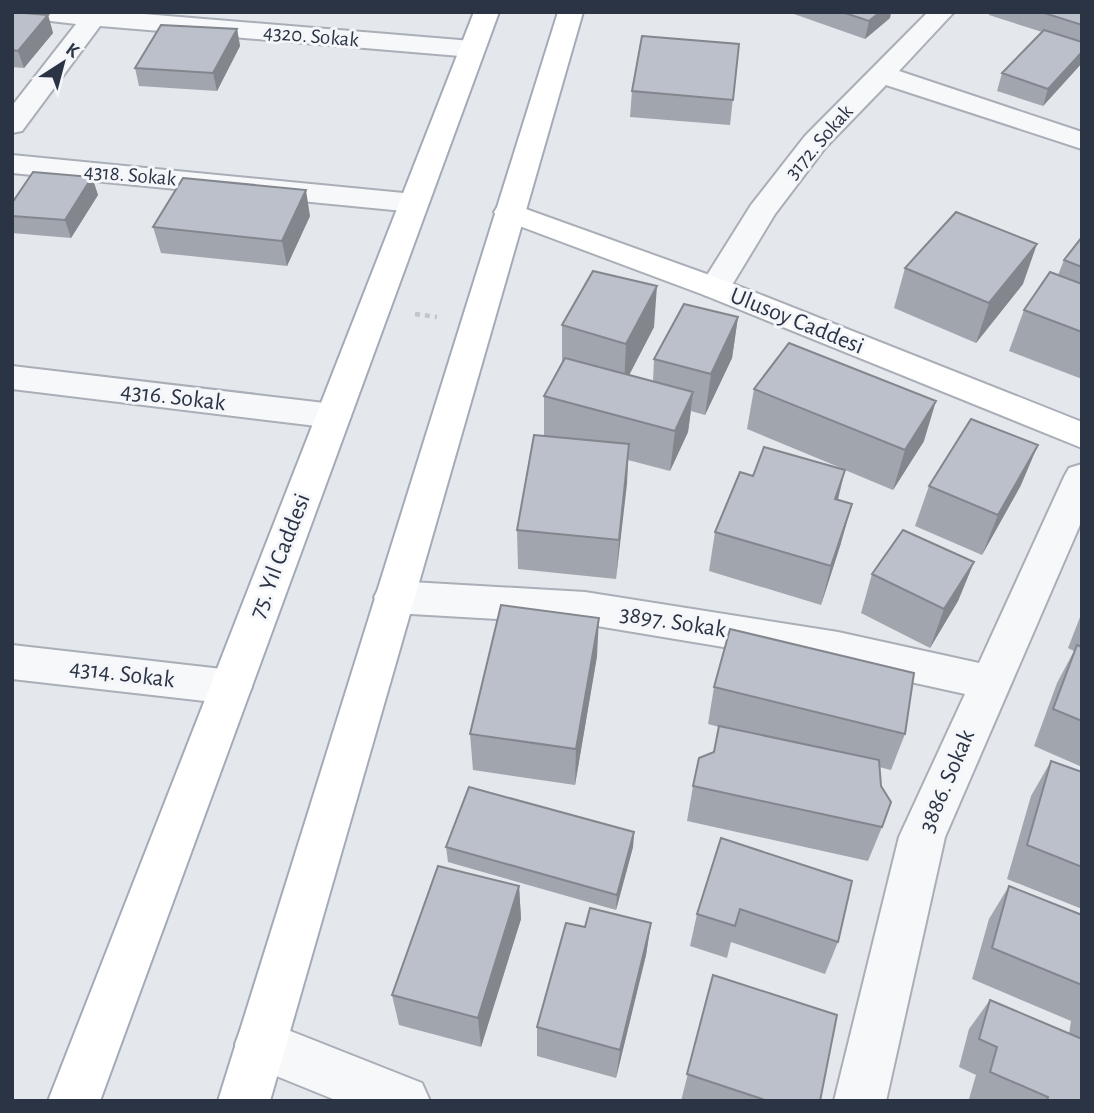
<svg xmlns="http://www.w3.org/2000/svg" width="1094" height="1113" viewBox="0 0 1094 1113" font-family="'Alegreya Sans',sans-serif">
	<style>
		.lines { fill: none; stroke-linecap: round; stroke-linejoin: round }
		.street-casing { stroke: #a9aeb7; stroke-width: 4 }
		.secondary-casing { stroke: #a9aeb7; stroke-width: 4 }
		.primary-casing { stroke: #a3abb8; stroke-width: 4 }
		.path { stroke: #c2c5cb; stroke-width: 4.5; stroke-dasharray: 5 5; stroke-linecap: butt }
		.street { fill: #f7f8fa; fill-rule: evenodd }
		.secondary { fill: #fff; fill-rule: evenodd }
		.primary { fill: #fff; fill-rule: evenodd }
		.wall { fill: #a1a5ae }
		.shaded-wall { fill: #83868d }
		.building { fill: #bbc0ca; stroke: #83868d; stroke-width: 2 }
		.labels { text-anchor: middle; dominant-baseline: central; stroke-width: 6; stroke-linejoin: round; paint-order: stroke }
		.far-street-label { font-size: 21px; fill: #2b3445; stroke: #f4f6f9 }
		.street-label { font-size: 24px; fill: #2b3445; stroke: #f4f6f9 }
	</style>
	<rect width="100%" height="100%" fill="#e4e7ec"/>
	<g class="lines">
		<g class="street-casing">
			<path id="street" d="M13 12H119L472 41 481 44 485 49 481 54 472 57 100 26 22 131 12 133V106L76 24 16 17Z
				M928 12H954L899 71 1082 132V149L886 85 825 148 775 214 726 295 715 298 704 295 699 288 751 205 805 136Z
				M12 155 414 194 425 197 429 203 425 209 414 212 12 173Z
				M12 366 333 404 345 407 351 416 345 425 333 428 12 389Z
				M1082 464V520L945 837 886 1101H834L899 837 965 694 838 666 585 624 394 613 380 608 374 597 380 586 394 581 585 592 838 632 979 663 1064 477 1069 468Z
				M12 645 231 670 246 675 252 687 246 699 231 704 12 679Z
				M260 1019 422 1083 430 1101H338L242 1062 235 1044 242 1026Z"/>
		</g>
		<g class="secondary-casing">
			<path id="secondary" d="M509 203 726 281 1082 422V448L704 295 498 218 494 212 498 206Z"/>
		</g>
		<g class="primary-casing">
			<path id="primary" d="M474 12H499L100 1101H48Z
				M558 12H583L270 1101H218Z"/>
		</g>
		<path class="path" d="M415 314 437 317"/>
		<use href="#street" class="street"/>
		<use href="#secondary" class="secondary"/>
		<use href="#primary" class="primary"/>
	</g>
	<path class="wall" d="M12 12 48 15 53 33 24 68 12 67Z
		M794 12H891L890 18 865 39 794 14Z
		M990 12H1082V63L1043 106 997 91 1002 73 1042 32 989 15Z
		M237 29 240 46 217 91 139 86 135 68Z
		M739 44 730 125 630 117 632 91Z
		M92 177 98 195 71 238 12 233V203Z
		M310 216 287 266 161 253 153 227Z
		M1082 237V379L1009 351 1024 310 1058 275 1064 260Z
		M905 268 1023 284 976 343 894 308Z
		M738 317 732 358 705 415 691 411 688 432 670 471 628 460 616 579 518 569 517 530 544 436V396L562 365V325L654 327 629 375 653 381 654 359Z
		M754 389 924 441 893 490 845 470 838 500 841 543 821 605 709 571 715 532 753 476 841 468 747 429Z
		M1021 485 982 555 915 526 929 486Z
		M974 562 958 601 930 648 861 613 872 574Z
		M1082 612V767L1034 746 1057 683 1074 651 1068 648Z
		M597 656 575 785 473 770 470 734Z
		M714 687 905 734 891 770 879 767 882 827 868 861 687 821 693 786 714 752 719 727 708 724Z
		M1051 761 1082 772V909L1007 879 1031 796Z
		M634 832 633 847 616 910 448 862 446 847Z
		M721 838 838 942 825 974 731 942 727 958 690 946 697 914Z
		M519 886 521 919 481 1047 399 1025 392 995Z
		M1009 886 1082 915V1101H973L969 1099 976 1075 959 1067 969 1029 990 1000 1069 1034 1071 1021 972 979 989 919Z
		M651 923 646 955 616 1078 537 1056V1027L585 927Z
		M713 975 820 1101H681Z"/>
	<path class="shaded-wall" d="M880 12H891L890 18 865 39 869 21Z
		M48 15 53 33 24 68 18 51Z
		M237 29 240 46 217 91 213 73Z
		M1082 52V63L1043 106 1048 89Z
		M92 177 98 195 71 238 65 220Z
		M306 190 310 216 287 266 282 241Z
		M1037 244 1023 284 976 343 989 303Z
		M657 286 654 327 624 385 626 344Z
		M738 317 732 358 705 415 711 374Z
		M693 392 688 432 670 471 675 431Z
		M936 401 924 441 893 490 905 450Z
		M629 444 627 484 616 579 619 540Z
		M1038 445 1021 485 982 555 998 515Z
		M845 470 835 509V499Z
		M852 504 841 543 821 605 831 566Z
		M974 562 958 601 930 648 944 609Z
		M599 618 597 656 575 785 576 749Z
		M634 832 633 847 616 910 617 895Z
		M519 886 521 919 481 1047 478 1018Z
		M651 923 646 955 616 1078 620 1050Z"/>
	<path class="building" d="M12 12 48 15 18 51 12 50Z
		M842 12H880L869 21Z
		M1041 12H1082V25Z
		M161 25 237 29 213 73 135 68Z
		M1044 30 1082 42V52L1048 89 1002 73Z
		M642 36 739 44 733 100 632 91Z
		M33 172 92 177 65 220 12 216V203Z
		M183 178 306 190 282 241 153 227Z
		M956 212 1037 244 989 303 905 268Z
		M1082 237V267L1064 260Z
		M593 271 657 286 626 344 562 325Z
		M1050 272 1082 284V332L1024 310Z
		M684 304 738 317 711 374 654 359Z
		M789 343 936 401 905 450 754 389Z
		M565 358 693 392 675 431 544 396Z
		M971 419 1038 445 998 515 929 486Z
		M534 435 629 444 619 540 517 530Z
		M764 447 845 470 835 499 852 504 831 566 715 532 740 472 753 476Z
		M903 530 974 562 944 609 872 574Z
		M501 605 599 618 576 749 470 734Z
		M730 629 914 673 905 734 714 687Z
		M1077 645 1082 647V721L1053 709Z
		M719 726 879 760 881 786 891 802 882 827 693 786 699 758 714 752Z
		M1051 761 1082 772V867L1027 845Z
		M469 787 634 832 617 895 446 847Z
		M721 838 852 881 838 942 740 909 735 926 697 914Z
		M438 866 519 886 478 1018 392 995Z
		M1009 886 1082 915V985L992 948Z
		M590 908 651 923 620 1050 537 1027 566 923 585 927Z
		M713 975 837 1015 820 1101H768L687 1074Z
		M990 1000 1082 1039V1101H1047L1048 1097 990 1072 997 1047 979 1039Z"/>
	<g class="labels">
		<g class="far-street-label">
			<text transform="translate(311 36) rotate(5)">4320. Sokak</text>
			<text transform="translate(819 142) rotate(-49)">3172. Sokak</text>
			<text transform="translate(130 175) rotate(5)">4318. Sokak</text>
		</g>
		<g class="street-label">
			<text transform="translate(797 321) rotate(22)">Ulusoy Caddesi</text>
			<text transform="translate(173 397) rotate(7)">4316. Sokak</text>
			<text transform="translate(280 556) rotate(-69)">75. Yıl Caddesi</text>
			<text transform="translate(673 622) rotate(9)">3897. Sokak</text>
			<text transform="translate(122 674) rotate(7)">4314. Sokak</text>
			<text transform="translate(947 781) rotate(-67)">3886. Sokak</text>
		</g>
	</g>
	<rect width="1094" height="1113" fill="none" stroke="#2b3445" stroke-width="28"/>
	<g transform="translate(63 63) rotate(36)" stroke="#f4f6f9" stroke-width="5" paint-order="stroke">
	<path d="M0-5L12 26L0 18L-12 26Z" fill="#2b3445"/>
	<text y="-10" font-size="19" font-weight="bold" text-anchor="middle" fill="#2b3445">K</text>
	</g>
</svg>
